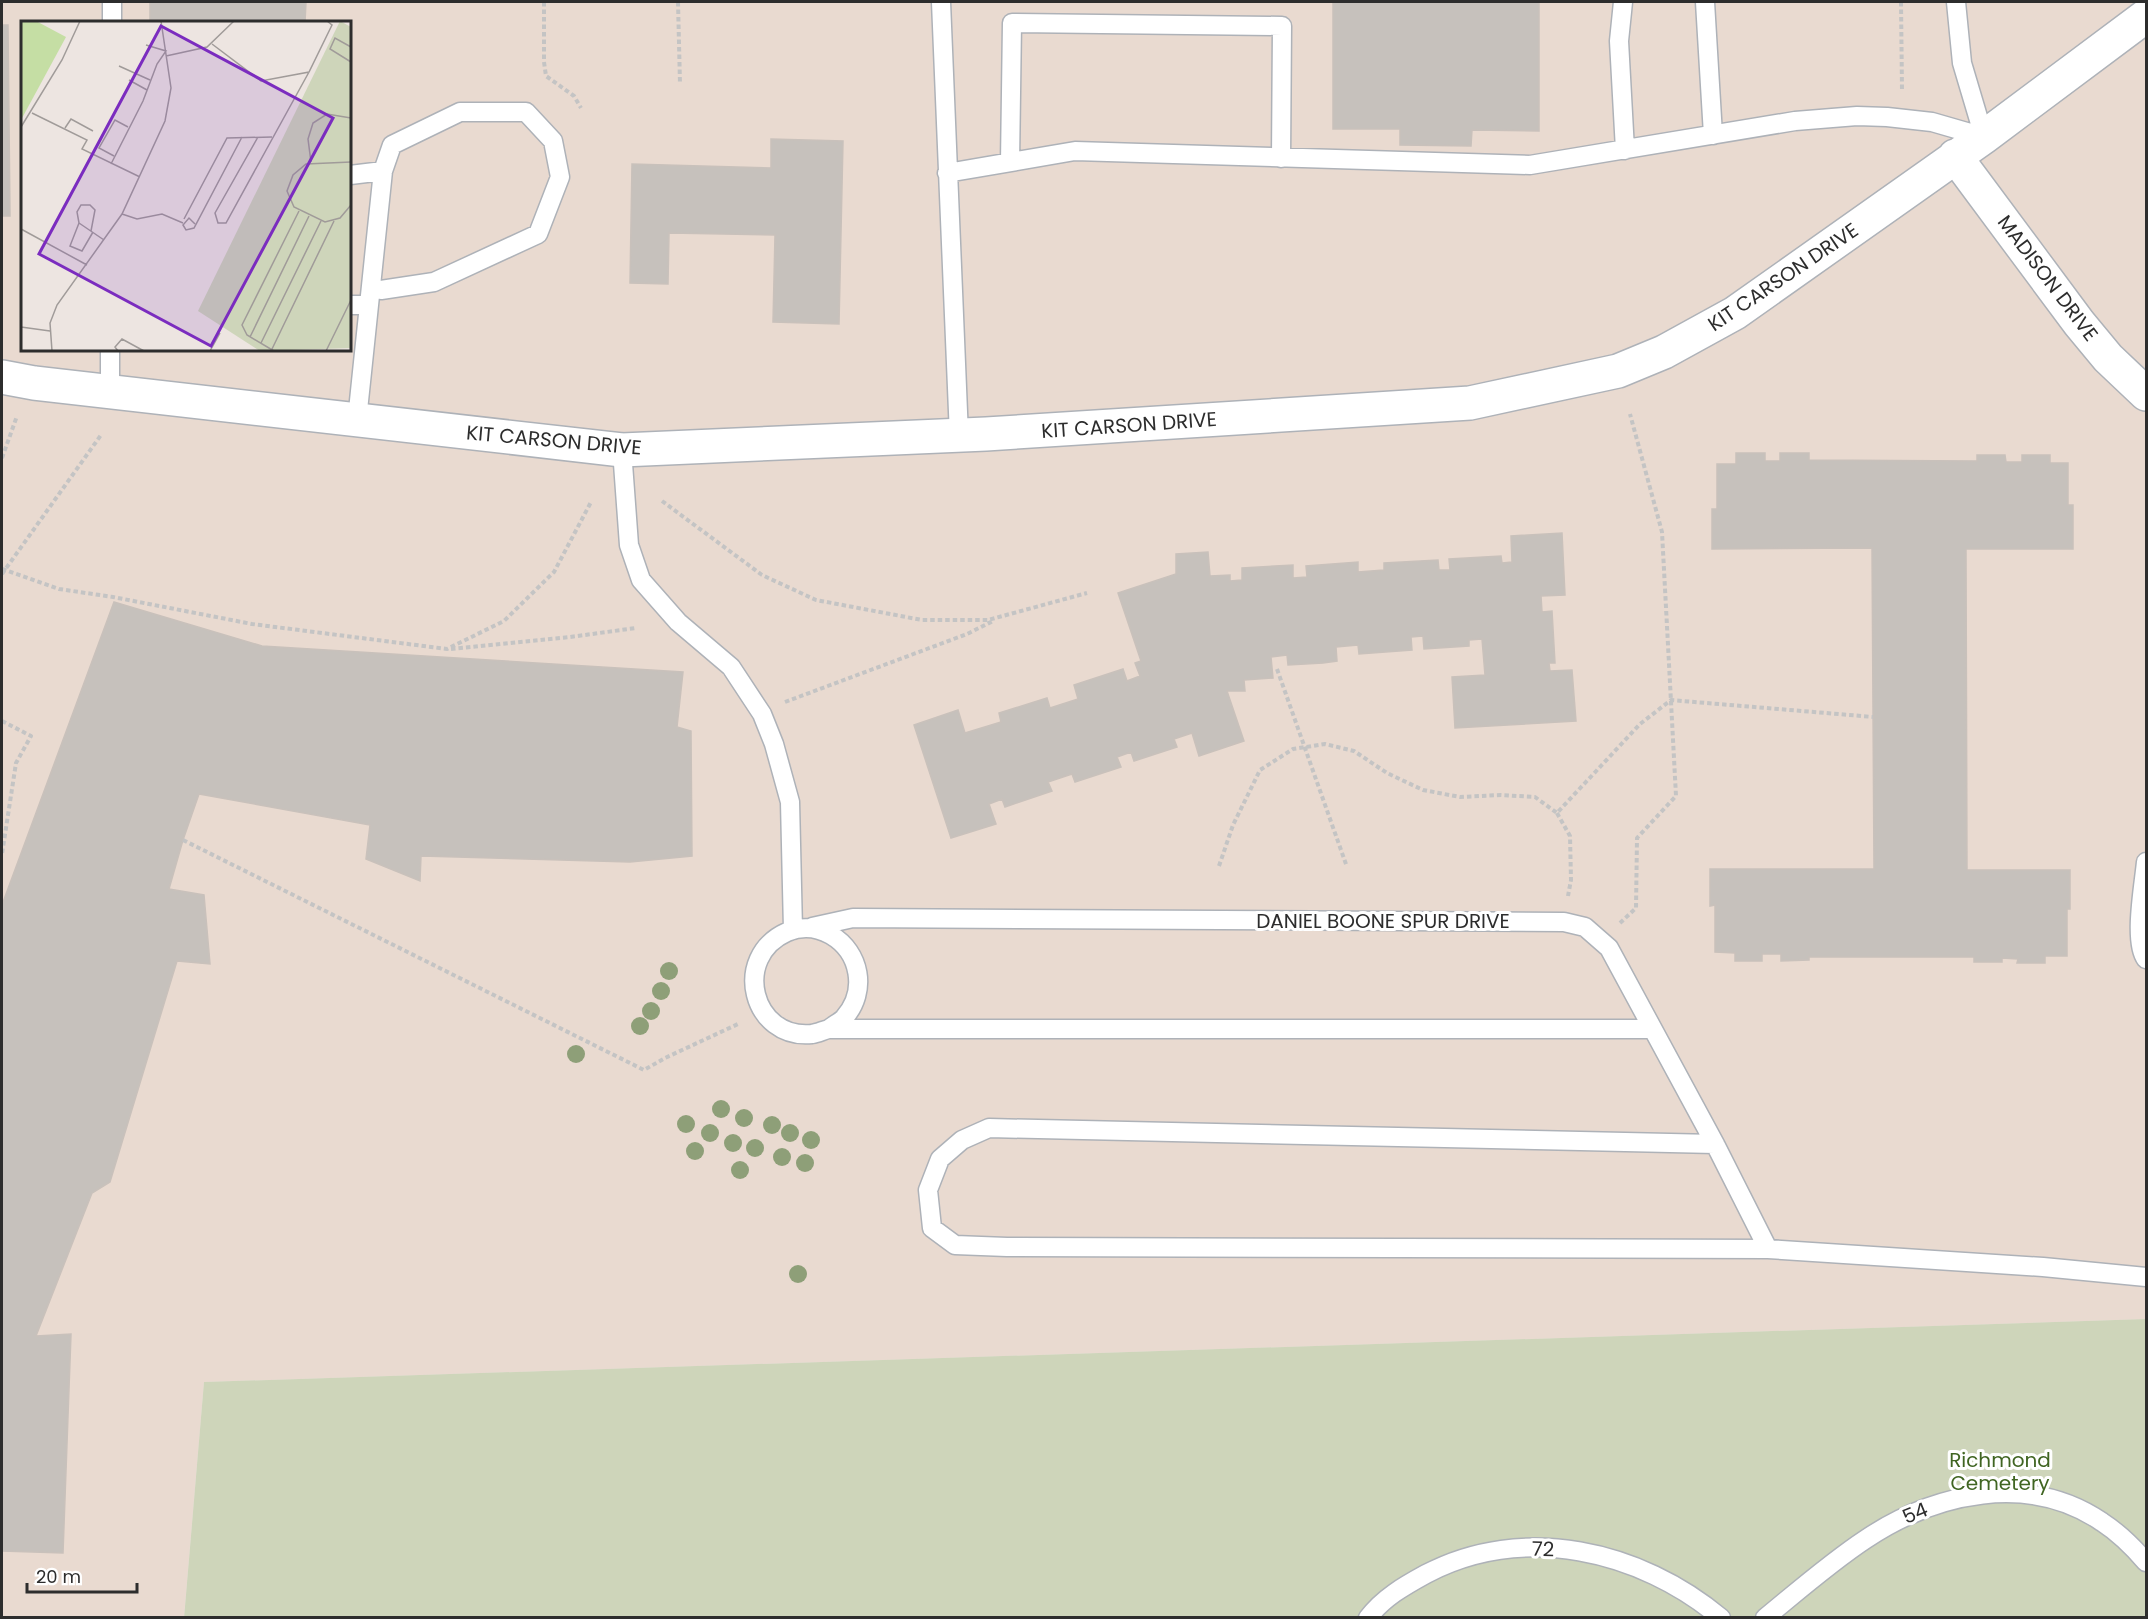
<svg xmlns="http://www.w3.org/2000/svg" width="2148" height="1619" viewBox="0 0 2148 1619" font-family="Poppins,sans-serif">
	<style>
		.education { fill: #e9dad0; fill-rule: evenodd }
		.cemetery { fill: #ced5ba }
		.building { fill: #c6c1bc; stroke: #c9c1bb; stroke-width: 1.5 }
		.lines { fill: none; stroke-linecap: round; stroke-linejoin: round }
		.service-casing { stroke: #aeb2b8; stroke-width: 21 }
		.minor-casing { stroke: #aeb2b8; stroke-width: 36 }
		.path { stroke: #c4c4c4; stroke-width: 4; stroke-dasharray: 4.5 3; stroke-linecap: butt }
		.service { stroke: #fff; stroke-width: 18 }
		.minor { stroke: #fff; stroke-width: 33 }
		.tree { fill: #8e9f78 }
		.labels { text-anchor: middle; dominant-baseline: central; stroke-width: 6; stroke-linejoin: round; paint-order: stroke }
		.street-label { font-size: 20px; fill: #2d2d2d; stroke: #fff }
		.park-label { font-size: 20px; fill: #406522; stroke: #fff }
		.inset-road { fill: none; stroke: #a09b99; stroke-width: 1.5 }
		.view { fill: #7b2cbf; fill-opacity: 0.15; stroke: #7b2cbf; stroke-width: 3 }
		.inset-edge { fill: none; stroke: #2d2d2d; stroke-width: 3 }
	</style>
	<rect width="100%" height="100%" fill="#ede5e1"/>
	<path class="education" d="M2 2H2146V1319L204 1382 184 1617 2 1618ZM22 22H350V350H22Z"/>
	<path class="cemetery" d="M2146 1319V1617L184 1618 204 1382Z"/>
	<path class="building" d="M150 2H306L305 22H150Z
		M1333 2H1539V131L1472 130 1471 146 1400 145V129H1333Z
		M2 25H8L10 216H2Z
		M771 139 843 141 839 324 773 322 775 235 669 233 668 284 630 283 632 164 771 168Z
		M1736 453H1765V461H1780V453H1809V460L1977 461V455H2005L2006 462H2022V455H2050V463H2068V505H2073V549H1966L1967 870H2070V909H2067V956H2045V963H2017L2018 959 2002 958V962H1974V957H1809V960L1781 961V954H1762V961H1735V953L1715 952V905L1710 906V869H1874L1872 548 1712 549V509H1717V464H1736Z
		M1562 533 1565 595 1541 596 1542 612 1552 611 1555 663H1549L1550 671 1572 670 1576 721 1455 728 1452 677 1485 675 1482 639 1469 640V646L1424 649 1423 636 1411 637 1412 650 1359 654 1358 645 1336 647 1337 661 1323 663 1288 665 1287 655 1271 657 1273 678 1244 680 1245 691H1227L1244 741 1199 756 1192 733 1174 739 1177 747 1134 761 1131 752 1117 757 1121 767 1075 782 1072 774 1048 782 1052 791 1005 807 1002 799 989 804 996 824 951 838 914 725 958 710 965 733 1001 722 999 713 1047 698 1050 708 1078 699 1074 685 1123 669 1127 681 1140 676 1135 663 1141 661 1118 593 1176 574V554L1208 552 1210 576 1230 575V581L1242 580V568L1293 565V578L1307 577 1306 566 1358 562V572L1384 570V563L1438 560 1439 570H1450L1449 559 1501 556 1502 563 1512 562 1511 536Z
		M114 602 262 646 683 672 677 727 691 731 692 856 630 862 421 856 420 881 366 859 370 825 199 794 183 840 169 889 204 895 210 964 177 961 110 1182 92 1193 36 1336 71 1334 63 1553 2 1551V905Z"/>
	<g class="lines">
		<g class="service-casing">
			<path id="service" d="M941 2 959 436
				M1623 2 1619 41 1625 150
				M1705 2 1713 135
				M1956 2 1962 63 1984 137
				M112 22V2
				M1010 162 1012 23 1282 26 1281 158
				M947 173 1075 151 1530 165 1795 121 1857 116 1887 117 1932 122 1984 137
				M350 175 383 171
				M350 305H369
				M110 391V350
				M357 420 383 171 392 145 460 112H526L553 141 560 177 538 234 434 282 381 290 371 286
				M622 450 629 545 641 580 678 622 731 667 762 714 774 744 790 802 793 930
				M2146 862C2144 884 2133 942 2146 959
				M812 927 853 918 1564 922 1585 927 1609 948 1715 1144 1768 1249
				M829 1029C834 1025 840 1022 844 1018 868 991 860 952 831 935 817 927 801 926 787 932 731 957 752 1040 812 1034 818 1033 824 1030 829 1029H1652
				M1715 1144 989 1128 962 1140 940 1159 928 1190 932 1228 955 1245 1007 1247 1768 1249 2043 1267 2146 1277
				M1368 1618C1383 1598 1404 1586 1426 1574 1523 1523 1640 1550 1721 1618
				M1765 1618C1798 1591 1831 1562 1866 1539 1935 1493 2029 1472 2102 1522 2119 1533 2133 1547 2146 1562"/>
		</g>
		<g class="minor-casing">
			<path id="minor" d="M1955 156 2079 323 2108 358 2146 394
				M2 377 34 383 622 450 986 434 1470 403 1618 371 1664 352 1735 313 1984 137 2146 16"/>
		</g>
		<path class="path" d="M544 2V62L546 76 574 96 581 108
			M678 2 680 84
			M1901 2 1902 90
			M2 458 17 416
			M662 501 762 575 816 600 922 620H988L1087 593
			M2 569 59 589 113 597 252 624 447 649 504 621 554 572 591 502
			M2 574 101 435
			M451 649 570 637 636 628
			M1277 669 1347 867
			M785 702 967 634 993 621
			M2 721 31 736 16 763 2 854
			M1557 813 1570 836 1571 880 1568 896
			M183 840 644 1070 665 1058 738 1024
			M1219 866 1233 825 1260 770 1293 749 1325 744 1354 751 1387 773 1423 790 1460 797 1501 795 1535 797 1557 813 1640 724 1671 700 1873 717
			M1620 923 1636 908 1637 838 1676 796 1662 532 1630 414"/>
		<use href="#service" class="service"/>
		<use href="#minor" class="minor"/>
	</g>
	<g class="tree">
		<circle cx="669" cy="971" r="9"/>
		<circle cx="661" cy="991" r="9"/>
		<circle cx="651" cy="1011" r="9"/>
		<circle cx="640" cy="1026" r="9"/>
		<circle cx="576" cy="1054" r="9"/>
		<circle cx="721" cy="1109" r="9"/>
		<circle cx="744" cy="1118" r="9"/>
		<circle cx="686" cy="1124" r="9"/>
		<circle cx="772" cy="1125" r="9"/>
		<circle cx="710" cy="1133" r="9"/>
		<circle cx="790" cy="1133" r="9"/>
		<circle cx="811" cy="1140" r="9"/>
		<circle cx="733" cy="1143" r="9"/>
		<circle cx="755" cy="1148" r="9"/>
		<circle cx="695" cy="1151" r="9"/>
		<circle cx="782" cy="1157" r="9"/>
		<circle cx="805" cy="1163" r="9"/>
		<circle cx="740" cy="1170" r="9"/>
		<circle cx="798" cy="1274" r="9"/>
	</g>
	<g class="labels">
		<g class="street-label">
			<text transform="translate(1783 277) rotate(-34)">KIT CARSON DRIVE</text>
			<text transform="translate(2048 278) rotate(53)">MADISON DRIVE</text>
			<text transform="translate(1129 425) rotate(-4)">KIT CARSON DRIVE</text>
			<text transform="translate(554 440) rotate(5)">KIT CARSON DRIVE</text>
			<text x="1383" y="921">DANIEL BOONE SPUR DRIVE</text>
			<text transform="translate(1915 1513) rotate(-22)">54</text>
			<text transform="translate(1543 1549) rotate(2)">72</text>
		</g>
		<g class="park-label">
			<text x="2000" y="1460">Richmond<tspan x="2000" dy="23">Cemetery</tspan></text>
		</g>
	</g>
	<g transform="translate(21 21)">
		<rect width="330" height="330" fill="#ede5e1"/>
		<path d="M0 0H15L45 16 0 99Z" fill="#c5dea4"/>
		<path d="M319 0 330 6V327L239 330 177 290Z" fill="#ced5ba"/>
		<path class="inset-road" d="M191 23 240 60 288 51 311 4 306 0M330 26 314 17 309 28 330 41M145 35 186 26 213 0M98 45 129 59M108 59 126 69M11 92 66 119 61 128 119 156M0 106 41 39 59 0M44 107 50 98 72 110M237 116 194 192 197 202H205L288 51M93 135 78 127 94 99 107 106M290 141 287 118 292 102 306 93 330 97M330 141 285 143 272 154 266 170 273 186 304 201 319 197 330 184M90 143 122 80 136 43 145 30 125 24M101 193 116 198 141 193 162 202M163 198 206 117 251 116M58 202 83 219M174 203 168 197 162 204 165 209 173 207 221 116M0 208 66 244M70 210 74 189 69 184H60L56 191 58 202 49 225 61 230 72 211M0 306 29 310M229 316 288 195M240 322 300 200M251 328 313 200M31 330 29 302 36 284 101 193 144 100 150 67 140 0M97 330 94 326 101 318 123 330M189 330 199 312M253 330 226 314 221 304 278 190M305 330 330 279"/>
		<path class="view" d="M140 5 312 97 190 325 18 233Z"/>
		<rect width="330" height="330" class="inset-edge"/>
	</g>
	<rect width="2148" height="1619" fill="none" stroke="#2d2d2d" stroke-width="6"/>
	<path d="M27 1583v9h110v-9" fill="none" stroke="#2d2d2d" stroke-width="3"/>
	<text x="36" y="1583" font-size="18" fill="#2d2d2d" stroke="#ffffff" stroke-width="4.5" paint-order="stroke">20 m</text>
</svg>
